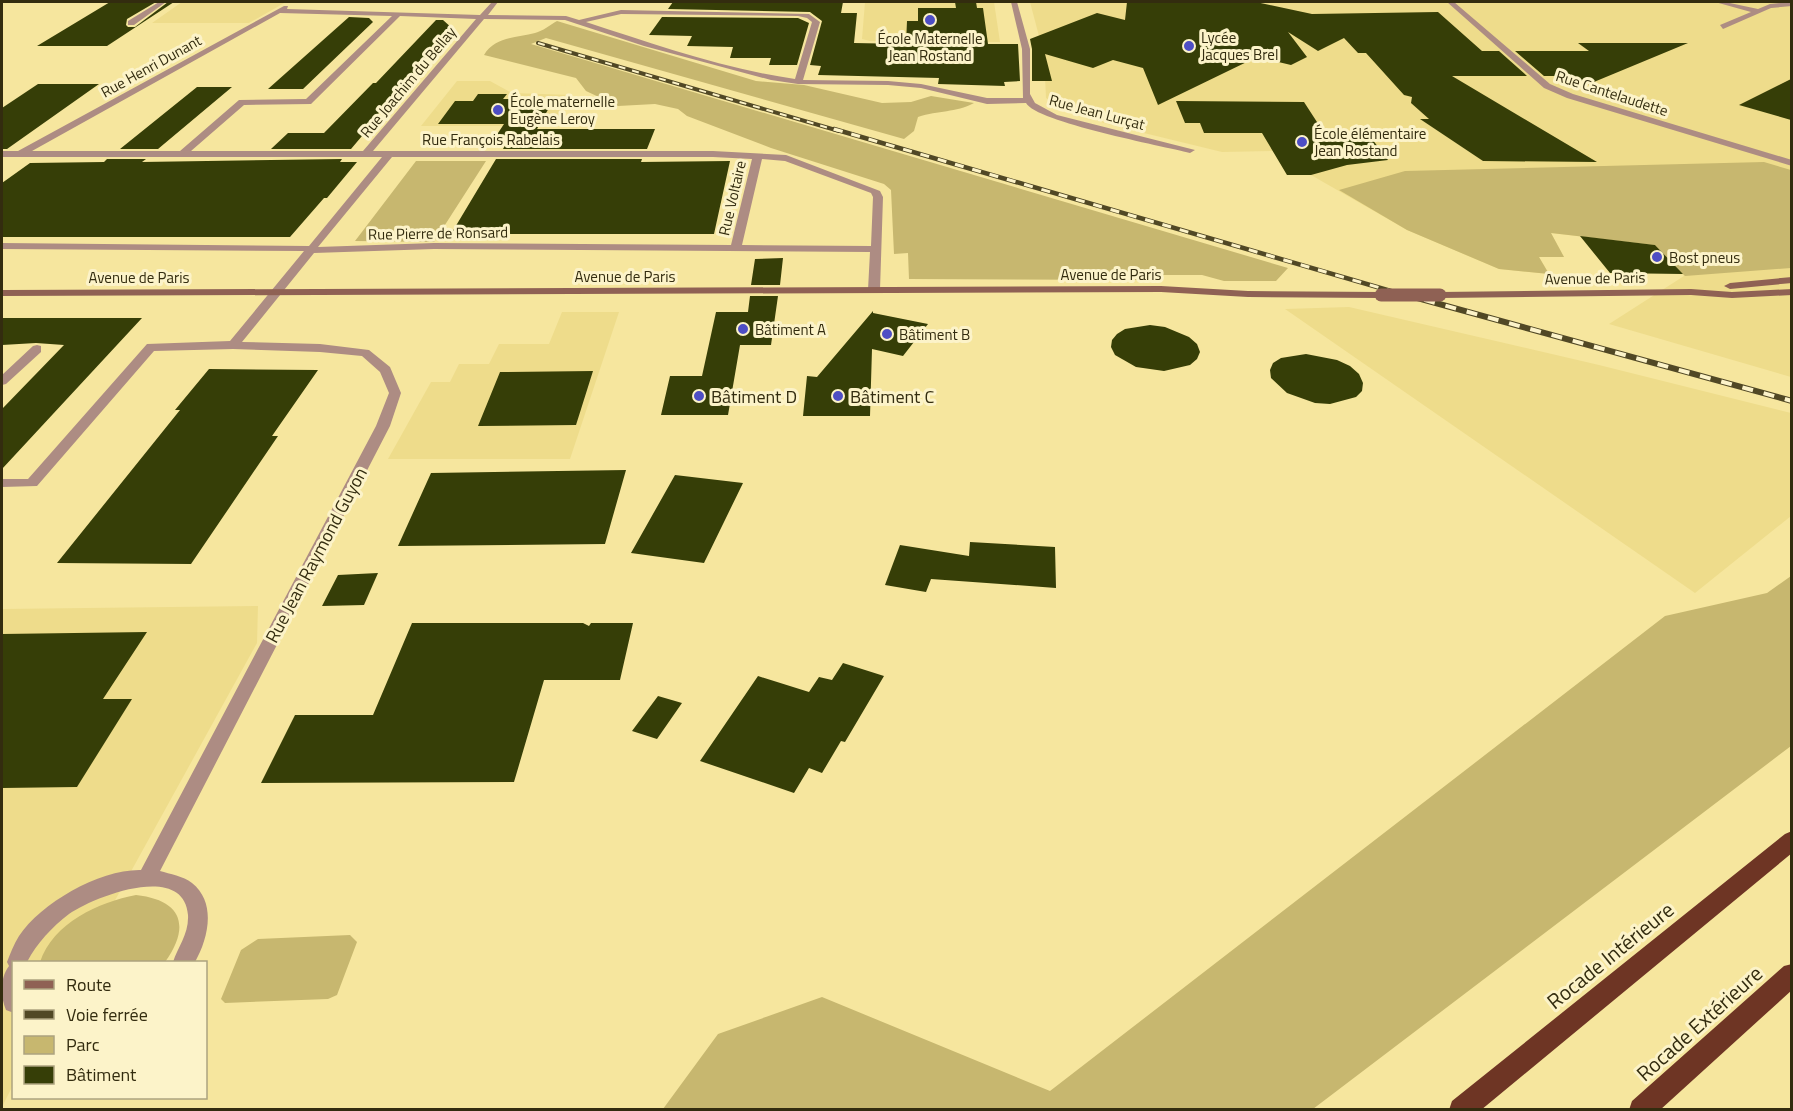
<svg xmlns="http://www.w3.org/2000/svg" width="1793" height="1111" viewBox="0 0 1793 1111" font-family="'Titillium Web',sans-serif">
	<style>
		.built { fill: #eedc8b }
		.green { fill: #c7b76f }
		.building { fill: #363e07 }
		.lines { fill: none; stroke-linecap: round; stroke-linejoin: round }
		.minor { fill: #ad8c83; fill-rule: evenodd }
		.secondary { fill: #8f6154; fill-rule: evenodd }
		.trunk { fill: #6e3524; fill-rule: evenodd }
		.rail-far2-casing { stroke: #514825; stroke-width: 4 }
		.rail-far1-casing { stroke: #514825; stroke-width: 4.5 }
		.rail-casing { stroke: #514825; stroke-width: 6 }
		.rail-far2 { stroke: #fcf3c9; stroke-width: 2; stroke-dasharray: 7; stroke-linecap: butt }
		.rail-far1 { stroke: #fcf3c9; stroke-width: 3; stroke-dasharray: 9; stroke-linecap: butt }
		.rail { stroke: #fcf3c9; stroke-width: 4; stroke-dasharray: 11; stroke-linecap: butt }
		.secondary-bridge-far1 { stroke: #8f6154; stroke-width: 10 }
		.secondary-bridge { stroke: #8f6154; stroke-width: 13 }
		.poi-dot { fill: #4e4ec4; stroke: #fcf3c9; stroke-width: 2 }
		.labels { text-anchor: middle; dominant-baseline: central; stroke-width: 6; stroke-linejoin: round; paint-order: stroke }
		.far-poi-label { font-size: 15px; fill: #332c0f; stroke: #fcf3c9; text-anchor: start }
		.far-street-label { font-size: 15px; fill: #332c0f; stroke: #fcf3c9 }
		.poi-label { font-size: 18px; fill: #332c0f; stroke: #fcf3c9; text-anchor: start }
		.street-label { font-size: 18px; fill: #332c0f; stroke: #fcf3c9 }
		.near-street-label { font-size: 21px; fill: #332c0f; stroke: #fcf3c9 }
	</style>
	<rect width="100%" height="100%" fill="#f6e69e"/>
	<path class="built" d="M182 2H286L249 23H152Z
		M865 2H994L1000 42 870 41 862 39Z
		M1030 2H1791V377L1609 324 1684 276 1655 245 1551 233 1564 257H1539L1549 274 1499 269 1407 230 1311 175H1287L1274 151 1222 152 1111 125 1066 111 1046 98 1044 55Z
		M457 81H490L512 93 572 95 554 126H421Z
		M1349 307 1599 365 1791 413V516L1695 593 1285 309Z
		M562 312H619L570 459H388L431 382H450L459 364H489L499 344H549Z
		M258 606 257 643 81 962H14L13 1085 2 1107V609Z"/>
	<path class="green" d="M557 21 756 81 804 85 882 103 911 102 931 96 974 103C955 113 939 110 918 117L914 131 904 139 546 38 531 44 1288 268 1276 281H1224L1202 275H1151L1135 280 909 279 908 253 894 254 891 190 884 184 771 148 687 116 678 109 655 104 618 106 586 91 576 78 484 55C495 36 517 38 535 33 543 31 550 25 557 21Z
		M416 161H486L434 242 355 241Z
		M1764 162 1791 170V268L1685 276 1655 245 1551 233 1564 257H1539L1549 274 1499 269 1407 230 1339 190 1405 171Z
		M1791 576V746L1313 1109H663L718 1034 822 997 1050 1091 1665 616 1767 593Z
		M136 895C182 900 191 926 165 962H40C53 923 99 902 136 895Z
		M350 935 357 942 337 995 328 999 225 1003 221 999 241 950 258 939Z"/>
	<path class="building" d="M110 2H156L127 19 126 25 128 27H135L168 2H174L107 46H37Z
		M673 2H843L841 13H857L854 43 906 44 907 21H918V8H956L955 2H976L977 8H983L988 44H1018L1020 81 1004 82 1005 86 938 84 939 78 818 75 821 66 810 65 822 21 810 12 668 9Z
		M1127 2H1256L1312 14 1438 12 1482 51H1499L1527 76H1452L1597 162 1483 161 1420 119H1429L1411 103 1412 97 1404 95 1366 53H1358L1344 38 1318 51 1288 32 1307 57 1291 65 1257 57 1158 105 1143 68 1113 60 1093 68 1045 54 1052 81H1032V49L1030 39 1097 13 1125 20Z
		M349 17 369 18 373 22 303 89H268Z
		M662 17 798 18 809 23 797 65H769L771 58H730L733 47 687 46 692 36 649 35Z
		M436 20H443L453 29 370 123H373L351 149H271L288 133H324L373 83H376Z
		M1578 43H1688L1577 89 1563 76H1544L1515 51H1589Z
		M1791 79V120L1739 105Z
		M38 84H99L7 149H2V108Z
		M197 87H232L158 149H120Z
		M478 94H507L503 99H554L537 129H655L647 149H503L507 142H492L504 124H438L455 101H473Z
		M1176 101 1304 102 1328 139H1372L1388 160 1347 165 1311 175H1287L1262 133H1204L1200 123H1185Z
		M107 159H146L142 162 342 159 340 162H357L327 198H324L290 237H2V183L30 163 104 162Z
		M496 159H642L641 162 730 161 714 234H451Z
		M1580 236 1655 245 1683 274 1610 273Z
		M783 258 780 285H751L755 259Z
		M750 296H778L771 345H740L728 415H661L670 376H702L716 312H748Z
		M873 311V313L928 324 903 356 872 349 870 416H803L807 376 817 377Z
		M2 318H142L2 469V409L64 345 36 343 2 345Z
		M1150 325 1165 327 1189 337 1197 344 1200 352 1197 359 1190 365 1164 371 1136 367 1115 355 1111 347 1112 340 1117 334 1125 329Z
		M1306 354 1337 360 1350 366 1359 374 1363 383 1362 391 1356 397 1330 404 1315 403 1287 393 1271 378 1270 370 1273 363 1281 358Z
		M209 369 318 370 272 436H278L191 564 57 563 180 410H175Z
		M593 371 576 425 478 426 500 372Z
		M626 470 605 544 398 546 431 473Z
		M675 475 743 483 704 563 631 553Z
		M970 542 1055 547 1056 588 931 579 926 592 885 585 900 545 969 556Z
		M378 573 364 605 322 606 338 575Z
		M412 623H583L589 626 591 623H633L620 680H544L514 782 261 783 295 715H373Z
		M147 632 103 699H132L77 787 2 788V634Z
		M843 663 884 676 845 742 841 741 822 773 809 768 794 793 700 761 758 676 809 692 819 677 832 680Z
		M658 696 682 703 657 739 632 731Z"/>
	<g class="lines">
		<path class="minor" d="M159 2H166L134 25H128V21Z
			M492 2H498L488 15 566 16 579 20 621 10 809 14 820 22 803 80 888 81 921 84 987 98H1023L1022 49 1011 2H1017L1030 49V94L1035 103 1057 115 1195 150 1190 153C1163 146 1036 122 1026 103L987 104 921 88 888 85 798 84 771 80 644 46 565 20 484 19 373 151H713L786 155 880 191 883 197 880 290 874 293 868 290 870 252 434 249 314 253 242 342 320 344 369 350 390 367 401 393 390 426 160 871C170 874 183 876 192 883 217 903 208 939 195 962H173C178 946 189 934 188 915 184 861 93 897 69 914 52 927 37 943 27 962H14V1013L6 1010C0 996 0 978 9 966L7 962C10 954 14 944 19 936 41 903 100 869 141 870L376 426 389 393 380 372 362 356 320 352 233 349 154 351 37 486 2 487V479H28L147 344 230 341 304 251 2 249V243L309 246 382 157H2V151H18L284 6H288L287 9 480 15ZM280 13 392 16 306 99 239 100 180 151H32ZM621 14 798 16 807 18 812 22 795 79C724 69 654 44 586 22ZM400 16 476 19 363 151H191L244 105 311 104ZM392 157H713L752 159 731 245 434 243 318 247ZM762 159 785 161 871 193 873 197 871 246 742 245Z
			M1447 2H1454L1550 84 1573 94 1792 160V166L1567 98 1544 88Z
			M1715 2H1725L1758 9 1770 4 1792 2V6L1771 8 1723 29 1720 25 1751 12Z
			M37 345 41 346V352L6 384 2 385V375L33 346Z"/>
		<path class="secondary" d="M1792 277V283L1730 289 1724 286 1730 283Z
			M1161 286 1248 291 1381 292 1387 295 1381 298 1248 297 1161 292 2 296V290Z
			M1691 289 1732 292 1792 289V295L1732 298 1691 295 1440 298 1434 295 1440 292Z"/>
		<path class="trunk" d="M1792 831V853L1481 1110H1449L1452 1101 1785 834Z
			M1792 964V990L1660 1110H1629L1632 1101 1784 966Z"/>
		<g class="rail-far2-casing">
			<path id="rail-far2" d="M538 43 839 131"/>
		</g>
		<g class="rail-far1-casing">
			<path id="rail-far1" d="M834 129 1408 296"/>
		</g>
		<g class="rail-casing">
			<path id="rail" d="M1403 294 1792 401"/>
		</g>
		<use href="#rail-far2" class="rail-far2"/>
		<use href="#rail-far1" class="rail-far1"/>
		<use href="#rail" class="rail"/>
		<path class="secondary-bridge-far1" d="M1381 295H1440"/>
		<path class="secondary-bridge" d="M1381 295H1440"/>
	</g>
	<g class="poi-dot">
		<circle cx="930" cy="20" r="6"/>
		<circle cx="1189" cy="46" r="6"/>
		<circle cx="498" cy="110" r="6"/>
		<circle cx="1302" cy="142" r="6"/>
		<circle cx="1657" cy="257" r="6"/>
		<circle cx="743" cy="329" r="6"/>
		<circle cx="887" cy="334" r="6"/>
		<circle cx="699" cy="396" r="6"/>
		<circle cx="838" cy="396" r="6"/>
	</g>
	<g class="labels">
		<g class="far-poi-label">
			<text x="1201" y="37">Lycée<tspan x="1201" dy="17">Jacques Brel</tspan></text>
			<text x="930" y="38" text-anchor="middle">École Maternelle<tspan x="930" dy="17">Jean Rostand</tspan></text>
			<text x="510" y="101">École maternelle<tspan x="510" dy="17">Eugène Leroy</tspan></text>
			<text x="1314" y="133">École élémentaire<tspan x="1314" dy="17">Jean Rostand</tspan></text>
			<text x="1669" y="257">Bost pneus</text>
			<text x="755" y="329">Bâtiment A</text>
			<text x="899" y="334">Bâtiment B</text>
		</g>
		<g class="far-street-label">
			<text transform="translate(151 66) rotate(-29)">Rue Henri Dunant</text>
			<text transform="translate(408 82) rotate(-50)">Rue Joachim du Bellay</text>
			<text transform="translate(1612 93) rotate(18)">Rue Cantelaudette</text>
			<text transform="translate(1097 112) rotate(15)">Rue Jean Lurçat</text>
			<text x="491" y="139">Rue François Rabelais</text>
			<text transform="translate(732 198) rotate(-77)">Rue Voltaire</text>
			<text transform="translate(438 233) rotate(-1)">Rue Pierre de Ronsard</text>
			<text x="1111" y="274">Avenue de Paris</text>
			<text x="625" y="276">Avenue de Paris</text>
			<text x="139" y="277">Avenue de Paris</text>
			<text transform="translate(1595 278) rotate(-1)">Avenue de Paris</text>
		</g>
		<g class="poi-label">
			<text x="711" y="396">Bâtiment D</text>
			<text x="850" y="396">Bâtiment C</text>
		</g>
		<g class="street-label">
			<text transform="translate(316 555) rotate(-62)">Rue Jean Raymond Guyon</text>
		</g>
		<g class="near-street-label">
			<text transform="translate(1610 955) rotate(-39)">Rocade Intérieure</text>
			<text transform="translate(1699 1023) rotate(-42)">Rocade Extérieure</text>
		</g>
	</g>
	<rect width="1793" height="1111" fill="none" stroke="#332c0f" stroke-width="6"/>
	<rect x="12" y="961" width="195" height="138" fill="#fcf3c9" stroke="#aca37f" stroke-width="1.5"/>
	<rect x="24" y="980" width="30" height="9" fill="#8f6154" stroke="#aca37f" stroke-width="1.5"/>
	<text x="66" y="991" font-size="18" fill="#332c0f">Route</text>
	<rect x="24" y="1010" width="30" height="9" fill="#514825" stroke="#aca37f" stroke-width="1.5"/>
	<text x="66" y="1021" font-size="18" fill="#332c0f">Voie ferrée</text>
	<rect x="24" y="1036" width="30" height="18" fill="#c7b76f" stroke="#aca37f" stroke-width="1.5"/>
	<text x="66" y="1051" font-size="18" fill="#332c0f">Parc</text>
	<rect x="24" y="1066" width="30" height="18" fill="#363e07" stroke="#aca37f" stroke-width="1.5"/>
	<text x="66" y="1081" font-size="18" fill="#332c0f">Bâtiment</text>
</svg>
